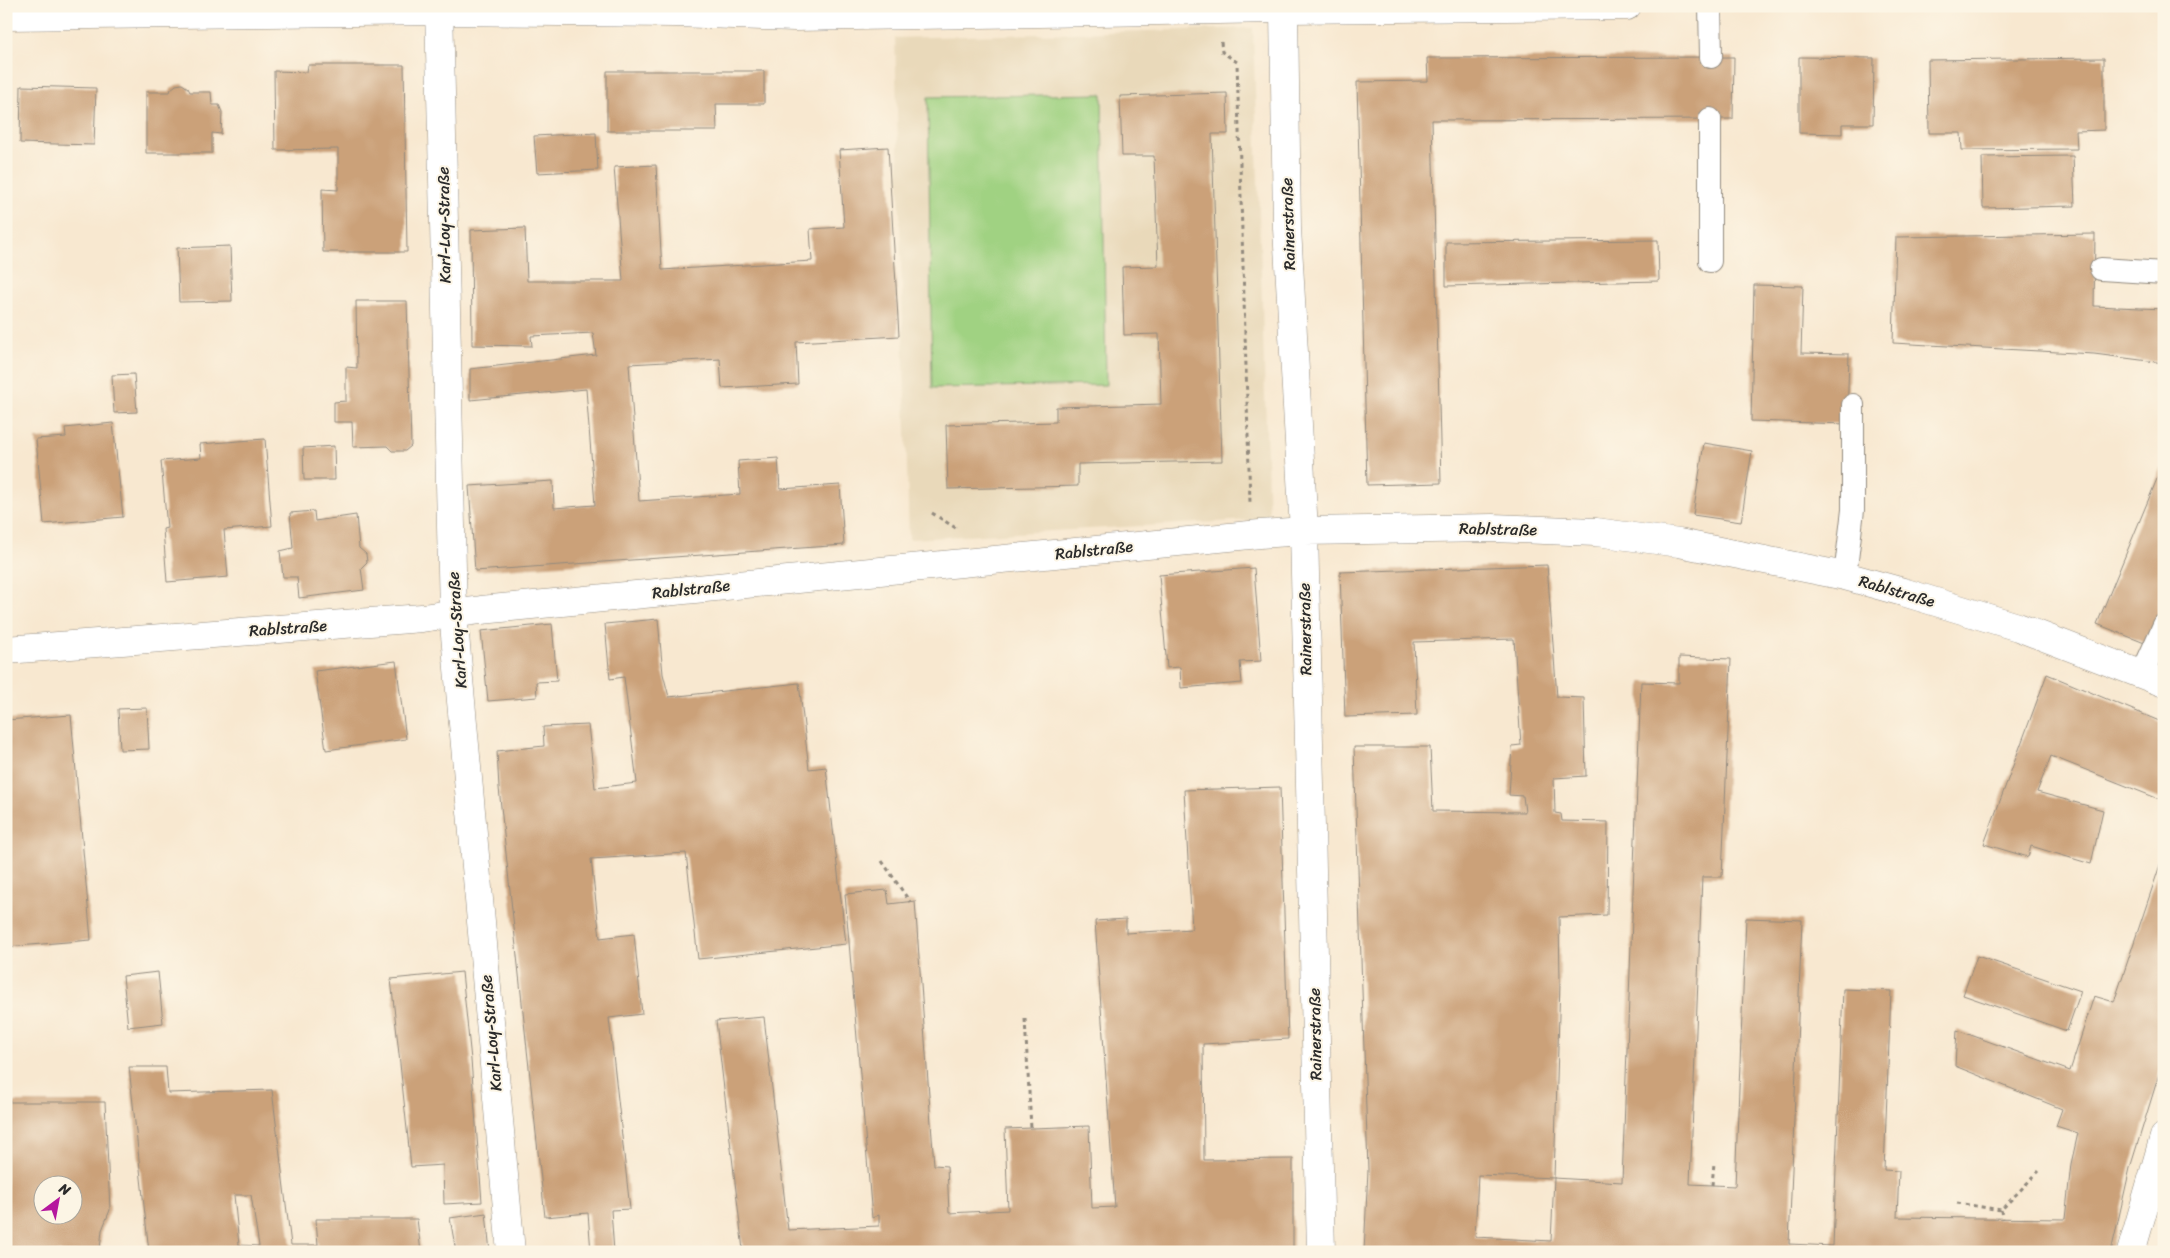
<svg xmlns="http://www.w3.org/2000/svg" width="2170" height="1258" viewBox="0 0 2170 1258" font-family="Sriracha,sans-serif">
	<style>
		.built { fill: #e9d9ba }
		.green { fill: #a0d282; stroke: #667e56 }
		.building { fill: #cba179; fill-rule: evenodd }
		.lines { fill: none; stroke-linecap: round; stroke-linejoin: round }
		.lane-casing { stroke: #928a7e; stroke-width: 24 }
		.street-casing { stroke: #928a7e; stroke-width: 29 }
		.secondary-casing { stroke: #928a7e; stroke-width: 29 }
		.primary-casing { stroke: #928a7e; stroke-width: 29 }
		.path { stroke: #928a7e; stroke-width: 3; stroke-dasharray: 4 4; stroke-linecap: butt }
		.lane { stroke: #fff; stroke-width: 22 }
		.street { stroke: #fff; stroke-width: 28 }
		.secondary { stroke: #fff; stroke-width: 28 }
		.primary { stroke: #fff; stroke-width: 28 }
		.labels { text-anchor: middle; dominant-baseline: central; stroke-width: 4; stroke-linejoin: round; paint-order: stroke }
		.street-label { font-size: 16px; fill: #2b2b2b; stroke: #fcf5e5 }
	</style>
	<rect width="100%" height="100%" fill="#fcf5e5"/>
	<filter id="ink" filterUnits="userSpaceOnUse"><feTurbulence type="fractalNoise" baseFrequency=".02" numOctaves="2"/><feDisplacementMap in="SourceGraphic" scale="10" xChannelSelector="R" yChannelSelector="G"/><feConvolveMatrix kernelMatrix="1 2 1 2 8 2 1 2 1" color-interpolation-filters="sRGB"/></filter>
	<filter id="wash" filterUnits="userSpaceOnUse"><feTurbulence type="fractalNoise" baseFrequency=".0096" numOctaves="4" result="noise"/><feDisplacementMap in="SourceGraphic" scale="20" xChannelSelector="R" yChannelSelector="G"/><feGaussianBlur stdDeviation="1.12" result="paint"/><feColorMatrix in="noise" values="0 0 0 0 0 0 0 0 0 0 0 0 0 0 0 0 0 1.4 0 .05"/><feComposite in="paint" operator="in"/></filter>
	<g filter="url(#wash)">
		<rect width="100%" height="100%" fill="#f8e8d0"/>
		<path class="built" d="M1253 28 1269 519 909 539 895 38Z"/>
		<path class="green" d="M1102 94 1106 385 932 388 928 97Z"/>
		<g id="blocks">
			<path class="building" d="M1734 57 1733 119 1432 120 1441 483 1367 485 1357 82 1428 81 1427 58Z
				M1799 57 1874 58 1873 124H1842V134L1799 133Z
				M2104 58V130L2076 131 2077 149 1962 150 1961 133H1929L1928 60Z
				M308 65H404L407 252H323L322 189 338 190V149L275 150 274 71 307 72Z
				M607 71H764V104H716L717 131H607Z
				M182 84 188 88 190 92H211L212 105H219L222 112 221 134 212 133V153H146V92H170L171 89 176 85Z
				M21 86 96 88 94 145 20 143Z
				M1227 93 1228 134H1212L1222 461 1078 464V486L948 489 946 425 1056 422V407L1161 404 1159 334 1124 335 1122 267 1158 266 1154 156H1122L1120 96Z
				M596 133 598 170 537 173 534 136Z
				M888 147 899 336 796 342 798 384 722 388 720 359 629 364 639 501 740 494 738 461 778 458 780 489 840 485 844 545 475 571 469 486 553 481 554 508 595 505 586 389 470 400V369L596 355 593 333 531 336 532 346 472 345 471 230 525 228 527 281H623L614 167 656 165 662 270 812 261 810 229 844 227 839 150Z
				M2073 156 2075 206 1983 208 1982 157Z
				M2095 234 2094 306 2164 309V363L2094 354 1893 343 1896 237Z
				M1658 240 1659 281 1446 286V242Z
				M230 246 232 301 179 302 177 248Z
				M1754 285 1803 286 1801 353 1849 354 1847 424 1751 421Z
				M356 301H407L411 446 405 451H392L387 446 353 447 352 422H334V402L346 401V367L357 368Z
				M134 374 137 412 114 413 112 375Z
				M113 423 123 517 44 524 36 439 66 437 65 428Z
				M265 439 272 526 224 530 228 577 167 582 163 529 167 528 161 461 201 458 200 444Z
				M1704 443 1752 451 1741 522 1693 515Z
				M334 446 335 480H304L303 448Z
				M2164 462V603L2147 644 2097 624Z
				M314 511 315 521 356 515 359 548 366 554 367 562 361 568 364 590 299 598 297 577H283L280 551 293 548 290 513Z
				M1547 565 1557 697 1584 698 1586 776 1554 778 1555 813 1561 814 1562 821 1608 822 1607 915 1559 917 1560 982 1554 1178 1478 1175 1475 1237 1551 1241 1554 1178 1622 1182 1641 682 1679 683V657L1731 659 1722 877H1702L1690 1184 1735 1186 1746 918 1802 920 1789 1244 1833 1246 1843 989 1891 991 1884 1170 1899 1171 1897 1217 2065 1219 2071 1164 2078 1133 2056 1126 2062 1109 1955 1066 1957 1030 2070 1071 2094 996 2114 1002 2164 853V1058L2130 1168 2111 1252H1364L1368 1170 1354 747H1430L1433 811 1525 812 1523 796 1509 795 1512 746 1521 745 1514 639 1414 642 1417 715 1345 717 1340 572Z
				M1254 568 1261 661 1240 662 1242 683 1181 688 1180 667 1167 668 1159 575Z
				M658 619 663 674 669 697 799 683 809 769 826 767 846 944 698 959 686 853 591 859 600 938 634 934 642 1014 609 1018 630 1209 611 1210 614 1252H591L588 1213 545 1217 499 788 497 751 544 746 543 727 588 725 595 788 637 783 624 677 610 679 605 624Z
				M552 624 557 681 536 682 537 697 488 701 481 631Z
				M396 661 406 739 326 750 315 671Z
				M2047 674 2164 723V801L2051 756 2037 792 2103 810 2091 864 2031 846 2028 857 1984 844Z
				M147 708 149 749 120 750 118 709Z
				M71 715 91 940 6 947V720Z
				M1280 787 1288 1039 1203 1044 1204 1160 1293 1159V1252H740L743 1250 716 1021 764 1017 788 1230 879 1226V1215L872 1218 845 894 887 890 889 904 915 901 934 1165 947 1166 949 1213 1008 1210 1005 1129 1089 1126 1092 1208 1115 1207 1095 921 1126 919V933L1192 929 1184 790Z
				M1977 956 2081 991 2067 1031 1963 995Z
				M158 972 163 1023 128 1027 123 976Z
				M462 972 471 1060 482 1202 444 1204 443 1165 411 1167 391 979Z
				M129 1067H166L168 1093 272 1090 291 1245H318L316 1219H417L421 1252H149ZM234 1195H251L259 1246 239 1245Z
				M6 1102H105L110 1210 102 1230 100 1249 113 1252H6ZM42 1186H72V1216H42Z
				M486 1213 490 1252H456L450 1218Z"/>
		</g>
	</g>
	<g filter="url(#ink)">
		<use href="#blocks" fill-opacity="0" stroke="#928a7e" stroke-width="1"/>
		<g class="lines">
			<g class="lane-casing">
				<path id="lane" d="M1710 6 1711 57
					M1710 119V261
					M2101 269 2164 273
					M1845 576 1853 510V405
					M2142 674 2164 625"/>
			</g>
			<g class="street-casing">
				<path id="street" d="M439 6 453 613 511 1252
					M1304 531 1321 1252
					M6 650 422 618 481 610 1260 534 1304 531 1493 528 1596 532 1679 543 1845 576 1903 592 2018 627 2164 683
					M2131 1252 2164 1137"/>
			</g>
			<g class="secondary-casing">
				<path id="secondary" d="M1284 9 1287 228 1304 531"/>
			</g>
			<g class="primary-casing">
				<path id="primary" d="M6 16 439 11 675 13 795 17 1284 9 1627 6"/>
			</g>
			<path class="path" d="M1221 42 1222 52 1237 62 1250 503
				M932 513 959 530
				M882 861 910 902
				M1025 1019 1031 1128
				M1712 1185 1714 1163
				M1957 1203 2001 1210 2039 1171
				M2001 1210 2002 1219"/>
			<use href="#lane" class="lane"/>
			<use href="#street" class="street"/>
			<use href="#secondary" class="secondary"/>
			<use href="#primary" class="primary"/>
		</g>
	</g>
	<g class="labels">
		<g class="street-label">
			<text transform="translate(1288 224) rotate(-92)">Rainerstraße</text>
			<text transform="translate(444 225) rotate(-91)">Karl-Loy-Straße</text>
			<text transform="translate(1498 529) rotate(1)">Rablstraße</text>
			<text transform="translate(1094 550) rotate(-6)">Rablstraße</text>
			<text transform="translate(691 589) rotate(-6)">Rablstraße</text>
			<text transform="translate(1897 591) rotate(16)">Rablstraße</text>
			<text transform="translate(288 628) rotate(-4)">Rablstraße</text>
			<text transform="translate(1305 629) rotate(-91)">Rainerstraße</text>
			<text transform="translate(457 630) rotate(-94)">Karl-Loy-Straße</text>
			<text transform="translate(491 1033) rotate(-95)">Karl-Loy-Straße</text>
			<text transform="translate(1315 1034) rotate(-91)">Rainerstraße</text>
		</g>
	</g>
	<rect width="2170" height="1258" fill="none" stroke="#fcf5e5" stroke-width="25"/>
	<g transform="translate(58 1200) rotate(32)"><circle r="24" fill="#fcf5e5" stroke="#a8a49b"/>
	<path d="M0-4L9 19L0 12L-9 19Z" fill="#b5179e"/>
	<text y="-8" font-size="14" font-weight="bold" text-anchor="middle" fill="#2b2b2b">N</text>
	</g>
</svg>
